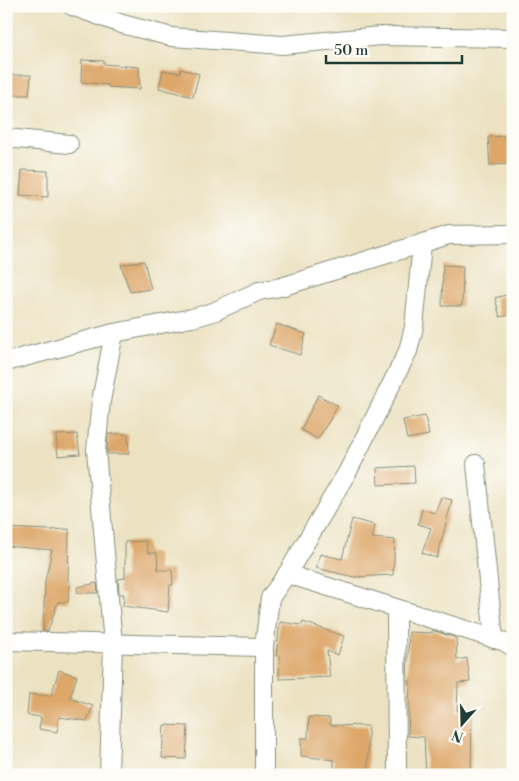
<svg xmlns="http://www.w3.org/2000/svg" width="519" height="781" font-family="'Libre Bodoni',serif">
<rect width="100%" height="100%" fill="#fdfcf7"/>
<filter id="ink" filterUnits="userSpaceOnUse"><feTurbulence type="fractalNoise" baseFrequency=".02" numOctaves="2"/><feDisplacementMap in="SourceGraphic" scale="10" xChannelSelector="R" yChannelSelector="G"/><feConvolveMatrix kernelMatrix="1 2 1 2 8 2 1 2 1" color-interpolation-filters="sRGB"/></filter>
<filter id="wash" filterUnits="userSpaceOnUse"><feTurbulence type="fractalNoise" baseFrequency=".0096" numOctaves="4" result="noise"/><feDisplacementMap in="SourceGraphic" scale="20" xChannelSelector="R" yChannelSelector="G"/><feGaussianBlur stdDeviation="1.12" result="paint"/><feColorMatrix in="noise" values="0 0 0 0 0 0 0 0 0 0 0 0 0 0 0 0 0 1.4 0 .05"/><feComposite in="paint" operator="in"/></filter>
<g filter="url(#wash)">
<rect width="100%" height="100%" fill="#ece2c2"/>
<g id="blocks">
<g fill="#dda76a">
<polygon points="82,60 104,61 104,64 139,67 140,89 108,87 108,85 81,82"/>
<polygon points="181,69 199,74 193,97 159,88 163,70 180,73"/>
<polygon points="6,75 31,75 29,95 6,95"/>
<polygon points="510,136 512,164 490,165 488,137"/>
<polygon points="22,170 48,171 48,197 20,195"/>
<polygon points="144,261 151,289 130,292 121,265"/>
<polygon points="443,265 463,266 462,306 442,306"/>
<polygon points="513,293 513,314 500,317 495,298"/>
<polygon points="277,324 306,334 300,355 269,345"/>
<polygon points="318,395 338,406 318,439 301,430"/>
<polygon points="425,416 429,435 407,439 403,420"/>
<polygon points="77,434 80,454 58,456 56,435"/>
<polygon points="108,434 128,434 129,454 107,454"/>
<polygon points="414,466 415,483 378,485 377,468"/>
<polygon points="441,497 452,500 437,558 422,553 431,528 418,524 422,509 435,513"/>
<polygon points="352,519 375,525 372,538 395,540 393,575 354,577 316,568 320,554 342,559"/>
<polygon points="6,528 49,530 69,529 68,581 70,582 68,602 58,602 48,631 43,631 45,581 52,550 6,546"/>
<polygon points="146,541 148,553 157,553 158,570 172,570 173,585 170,585 168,612 123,606 124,594 119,594 118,579 125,578 125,542"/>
<polygon points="97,583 98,593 78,593 77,587"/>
<polygon points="280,622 302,625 303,622 344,636 338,655 327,651 330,677 279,679 280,655 276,656"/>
<polygon points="432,630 456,638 457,660 467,658 470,682 458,683 457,711 472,711 471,775 426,775 424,737 408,736 410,681 407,681 409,632 432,633"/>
<polygon points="59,670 77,676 70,698 93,706 87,721 59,717 57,732 39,729 41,717 27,715 29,694 51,696"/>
<polygon points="309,717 330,718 330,725 368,726 368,775 334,775 334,760 301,756 301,738 308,738"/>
<polygon points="164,725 188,726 186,759 162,758"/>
</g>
</g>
</g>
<g filter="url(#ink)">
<use href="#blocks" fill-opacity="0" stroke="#86907b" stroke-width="1"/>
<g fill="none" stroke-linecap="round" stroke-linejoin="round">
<g stroke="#86907b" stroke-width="20">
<g id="street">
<polyline points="72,6 122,24 172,37 282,45 381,36 513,38"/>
<polyline points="6,138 69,144"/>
<polyline points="6,362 114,333 192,318 213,312 259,291 281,287 449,235 513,234"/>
<polyline points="476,464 494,639"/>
<polyline points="287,574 505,642 513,647"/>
<polyline points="396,609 397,775"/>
<polyline points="6,641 264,647"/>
<polyline points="109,775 113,644 96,450 101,401 114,333"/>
<polyline points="264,775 264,647 270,598 287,574 348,471 408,351 414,327 422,244"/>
</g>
</g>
<use href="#street" stroke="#fff" stroke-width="18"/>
</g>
</g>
<rect width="519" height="781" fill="none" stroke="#fdfcf7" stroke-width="25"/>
<g transform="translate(462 724) rotate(200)" stroke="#fdfcf7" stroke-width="4" paint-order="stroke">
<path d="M0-4L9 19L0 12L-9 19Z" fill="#1f3d34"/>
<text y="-8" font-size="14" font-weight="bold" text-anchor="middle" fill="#1f3d34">N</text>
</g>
<path d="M326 55v8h136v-8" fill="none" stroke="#1f3d34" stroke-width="2.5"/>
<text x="334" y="55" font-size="15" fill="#1f3d34" stroke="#fdfcf7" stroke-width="4" paint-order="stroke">50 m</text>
</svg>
